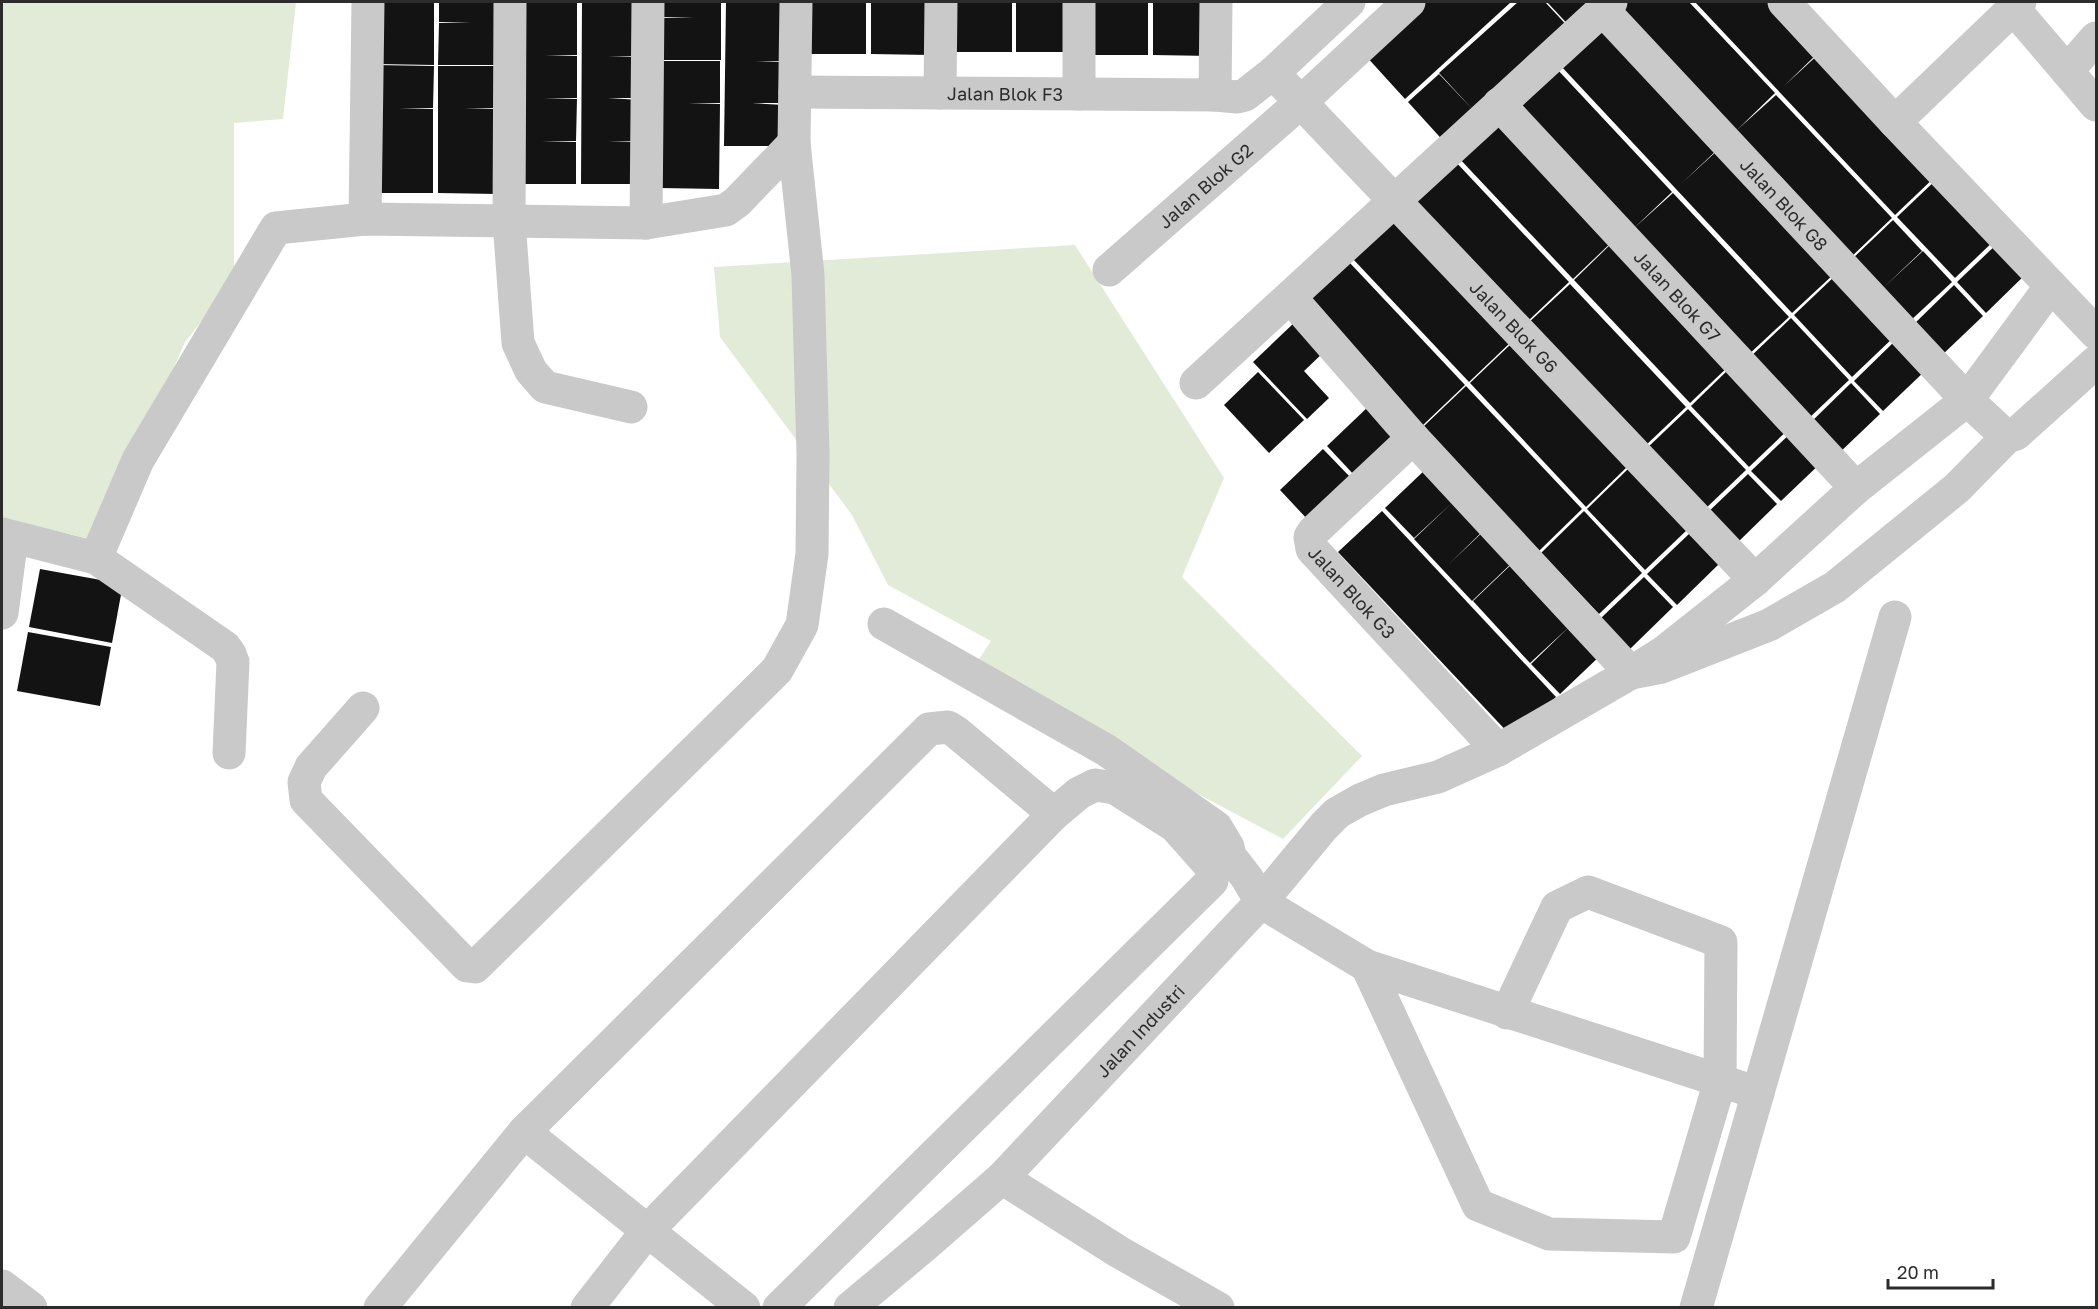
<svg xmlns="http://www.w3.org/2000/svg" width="2098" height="1309" font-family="'Golos Text',sans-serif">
<rect width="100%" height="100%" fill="#fff"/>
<g fill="#e1ebd7">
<polygon points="2,2 296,2 283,119 234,123 234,280 185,342 98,541 2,518"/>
<polygon points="1075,245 1224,478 1182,577 1362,756 1283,839 970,673 991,641 888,585 852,515 720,337 714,267"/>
</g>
<g fill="#131313">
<polygon points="375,2 434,2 434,65 375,64"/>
<polygon points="439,2 498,2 497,65 438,65 439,23 471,23 439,22"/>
<polygon points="518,2 577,2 577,55 545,55 577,56 577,98 544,98 577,99 576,141 542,141 576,142 576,184 517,184"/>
<polygon points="582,2 641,2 641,56 608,56 641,57 640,98 608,98 640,100 640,141 608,141 640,142 640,184 581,184"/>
<polygon points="661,2 721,2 721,60 661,60 661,18 694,18 661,17"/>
<polygon points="726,2 785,2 784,61 754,61 784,62 784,103 752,103 784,105 784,146 724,146"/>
<rect x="807" y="2" width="59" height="52"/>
<polygon points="871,2 931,2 930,55 871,54"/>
<polygon points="953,2 1012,2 1012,52 952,52"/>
<rect x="1016" y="2" width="60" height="50"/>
<polygon points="1089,2 1148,2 1148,55 1088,55"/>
<polygon points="1153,2 1212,2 1212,56 1153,55"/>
<polygon points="1424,2 1511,2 1405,99 1365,55"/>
<polygon points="1518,2 1545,2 1573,32 1448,146 1408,102 1439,74 1476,113 1439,73"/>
<polygon points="1547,2 1606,2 1574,31"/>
<polygon points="1626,2 1689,2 1775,93 1737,130 1776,95 1892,218 1849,259 1616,11"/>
<polygon points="1695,2 1776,2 1822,49 1784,86 1822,51 1938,174 1895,215"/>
<polygon points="1603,24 1719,148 1681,184 1719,149 1835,273 1792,313 1560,65"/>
<polygon points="661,61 720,61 720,103 688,103 720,104 719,189 660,188"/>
<polygon points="375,65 434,66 433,108 399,108 433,109 433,193 373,193"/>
<polygon points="438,66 497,66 497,108 465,108 497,109 497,194 438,193"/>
<polygon points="1556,68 1672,192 1633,229 1673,193 1789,317 1746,357 1513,109"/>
<polygon points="1500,115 1616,238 1573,279 1457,156"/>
<polygon points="1453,159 1569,282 1526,323 1410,200"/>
<polygon points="1940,176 1998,237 1955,278 1897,217"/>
<polygon points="1396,218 1512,341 1469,382 1353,259"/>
<polygon points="1893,220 1922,251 1883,288 1923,251 1952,282 1909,322 1850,261"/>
<polygon points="1616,239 1732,363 1690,403 1574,280"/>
<polygon points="2000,241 2029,271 1986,313 1957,282"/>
<polygon points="1349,262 1465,385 1422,426 1306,303"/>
<polygon points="1837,274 1895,336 1852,377 1794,315"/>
<polygon points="1570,284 1686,407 1643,448 1527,324"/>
<polygon points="1954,285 1983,316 1940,357 1911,327"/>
<polygon points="1791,318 1849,380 1806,421 1748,359"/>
<polygon points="1296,321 1325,351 1304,371 1329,398 1307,419 1253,362"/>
<polygon points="1897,339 1926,370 1883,411 1854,381"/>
<polygon points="1513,342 1629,465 1586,507 1470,383"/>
<polygon points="1734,364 1792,426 1749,467 1691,406"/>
<polygon points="1258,372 1304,420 1269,453 1224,405"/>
<polygon points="1851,383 1880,414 1837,455 1808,425"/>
<polygon points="1466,386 1582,509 1539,551 1423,427"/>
<polygon points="1370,405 1398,435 1355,476 1327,446"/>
<polygon points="1688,409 1746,470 1703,511 1645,450"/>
<polygon points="1794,430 1824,460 1781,501 1751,471"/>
<polygon points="1323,449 1352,479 1309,521 1280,490"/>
<polygon points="1428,467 1486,528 1448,565 1486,529 1515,560 1472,601 1414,539 1452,503 1414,538 1385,508"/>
<polygon points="1630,467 1688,529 1645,570 1587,509"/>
<polygon points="1748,474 1777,504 1734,546 1705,515"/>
<polygon points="1382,511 1556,697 1513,738 1338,552"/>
<polygon points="1584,511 1642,573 1599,614 1541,553"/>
<polygon points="1690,533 1720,563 1677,605 1647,574"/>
<polygon points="1516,560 1603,653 1560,694 1531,664 1570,626 1530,663 1473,601"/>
<polygon points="40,569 123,584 112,643 29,627"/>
<polygon points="1644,577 1673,607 1630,649 1601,618"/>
<polygon points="28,632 111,647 100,706 17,691"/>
</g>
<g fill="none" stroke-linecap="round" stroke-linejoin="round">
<g stroke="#c9c9c9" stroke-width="33">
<polyline points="510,2 509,221 518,343 531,371 545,387 631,407"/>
<polyline points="1784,2 1895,122 2096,333"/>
<path id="s1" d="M1602 9 1967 400 2007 437"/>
<polyline points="2014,9 2096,105"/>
<polyline points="2067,71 2096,38"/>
<path id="s2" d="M1273 73 1755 580"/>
<path id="s3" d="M795 92 1215 95 1237 97 1245 95 1273 73 1349 2"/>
<polyline points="940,93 941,2"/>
<polyline points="1079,94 1079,2"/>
<polyline points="1215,95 1216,2"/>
<path id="s4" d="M1499 104 1856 488"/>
<polyline points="1895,122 2020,2"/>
<polyline points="365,219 368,2"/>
<polyline points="646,223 648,2"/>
<path id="s5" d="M1109 270 1301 102 1409 2"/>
<polyline points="1290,297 1413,438 1631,673 1662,667 1769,625 1835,587 1957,488 2007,437 2016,434 2096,362"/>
<polyline points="1196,383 1611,2"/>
<path id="s6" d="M1413 438 1314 531 1310 537 1312 549 1498 750"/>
<polyline points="2,534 96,558 225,647 230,654 233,662 229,753"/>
<polyline points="96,558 138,460 276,228 365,219 646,223 726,210 737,202 794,143"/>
<polyline points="2,613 12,537"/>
<polyline points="884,624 1106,750 1216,827 1228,847 1230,856 1247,878 1261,902 1367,966 1758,1093"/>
<polyline points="363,708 311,767 304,782 306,800 467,966 475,967 777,670 802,625 812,554 813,454 808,275 794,143 796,2"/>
<polyline points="1367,966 1478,1205 1549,1234 1674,1237 1720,1081 1721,942 1588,892 1557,907 1507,1013"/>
<polyline points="524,1132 744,1308"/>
<polyline points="1002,1178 1119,1252 1218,1308"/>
<polyline points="2,1286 31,1308"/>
<polyline points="380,1308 524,1132 929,729 948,727 956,732 1054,814"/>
<polyline points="587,1308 647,1231 1054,814 1079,793 1095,785 1115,788 1175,826 1213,869 1212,881 779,1308"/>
<path id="s7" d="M850 1308 924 1246 1002 1178 1261 902 1324 826 1337 813 1360 800 1384 790 1438 777 1498 750 1631 673 1664 652 1755 580 1856 488 1967 400 2051 286"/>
<polyline points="1696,1308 1895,617"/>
</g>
</g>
<g text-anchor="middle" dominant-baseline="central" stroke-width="6" stroke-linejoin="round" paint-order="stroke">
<g font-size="18" fill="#2c2c2c" stroke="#fff">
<text stroke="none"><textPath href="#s3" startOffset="210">Jalan Blok F3</textPath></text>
<text stroke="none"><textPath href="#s5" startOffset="128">Jalan Blok G2</textPath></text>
<text stroke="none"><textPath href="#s1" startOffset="267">Jalan Blok G8</textPath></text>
<text stroke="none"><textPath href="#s4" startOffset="262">Jalan Blok G7</textPath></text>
<text stroke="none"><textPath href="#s2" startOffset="350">Jalan Blok G6</textPath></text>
<text stroke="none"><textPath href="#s6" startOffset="214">Jalan Blok G3</textPath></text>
<text stroke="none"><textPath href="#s7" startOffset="402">Jalan Industri</textPath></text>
</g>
</g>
<rect width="2098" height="1309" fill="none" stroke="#2c2c2c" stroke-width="6"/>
<path d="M1888 1279v9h105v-9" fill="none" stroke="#2c2c2c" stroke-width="3"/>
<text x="1897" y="1279" font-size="18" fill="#2c2c2c" stroke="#ffffff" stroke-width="4.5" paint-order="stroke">20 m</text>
</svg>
